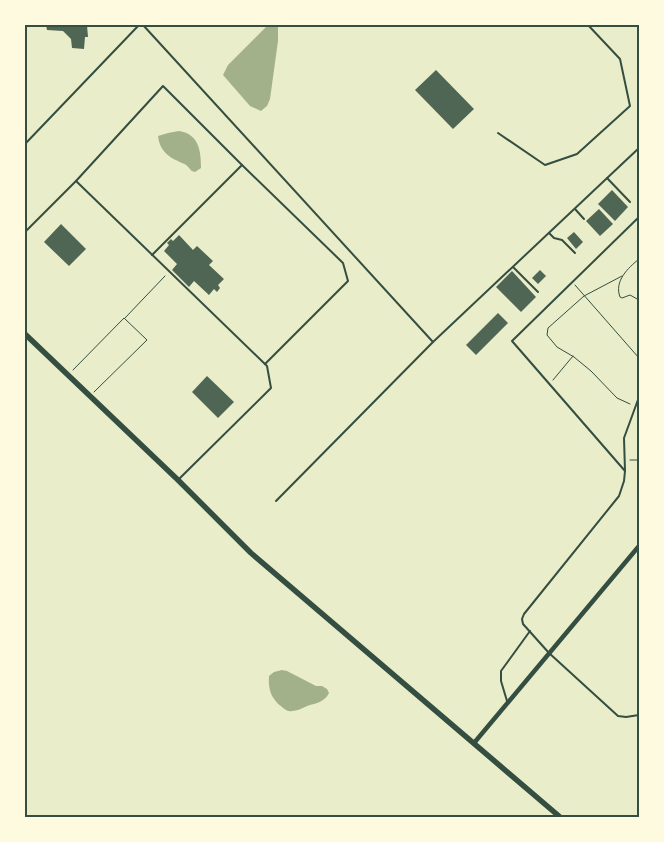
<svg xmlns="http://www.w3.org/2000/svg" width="664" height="842" font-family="'Source Sans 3',sans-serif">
<rect width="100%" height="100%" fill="#e9edc9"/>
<g fill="#a3b18a">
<polygon points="268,25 278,26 278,41 270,99 267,106 261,111 250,106 223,75 228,65"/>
<path d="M179 131C199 134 201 151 201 168L195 172C190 171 190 168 186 165 185 164 179 162 178 161 167 157 159 148 158 136L168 133Z"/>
<path d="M282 670 287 671 316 686H322L327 689 329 693C325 701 318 703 310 705 304 707 298 711 292 711 287 712 285 709 282 707 271 699 268 689 269 676L274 672Z"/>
</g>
<g fill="#4f6655">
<polygon points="46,25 87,25 88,37 85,37 84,49 72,48 71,39 63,31 47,30"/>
<polygon points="436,70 474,109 453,129 415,90"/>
<polygon points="612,190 628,207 615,221 598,204"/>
<polygon points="599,209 613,224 600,236 586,221"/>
<polygon points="61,224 86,249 69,266 44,242"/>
<polygon points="574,232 583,242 576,249 567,238"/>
<polygon points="179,235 193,250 197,246 213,261 209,265 224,279 218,285 220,288 217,292 214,289 209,295 194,281 189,287 172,270 177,264 164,251 169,245 167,243 171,239 173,241"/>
<polygon points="540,270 546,276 538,284 532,278"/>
<polygon points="512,271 536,297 521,312 496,287"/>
<polygon points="498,313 508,323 476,355 466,345"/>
<polygon points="207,376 234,402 218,418 192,392"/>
</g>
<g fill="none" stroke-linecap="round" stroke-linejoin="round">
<g stroke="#344e41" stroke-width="1">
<path d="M639 259C628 268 614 281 620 297L622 298 630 295 639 300"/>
<polyline points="622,276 584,296 548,328 547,335 557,347 574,357 591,371 617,398 630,404"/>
<polyline points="575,285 639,358"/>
<polyline points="125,318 165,276"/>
<polyline points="73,370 124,318 147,340 94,392"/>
<polyline points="553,380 573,356"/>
<polyline points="630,460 639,460"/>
</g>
<g stroke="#344e41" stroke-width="2">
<polyline points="143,25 433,342 276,501"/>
<polyline points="25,28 28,25"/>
<polyline points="498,133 545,165 577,154 630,106 620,59 588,25"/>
<polyline points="25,144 139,25"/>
<polyline points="242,165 343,263 348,281 265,364"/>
<polyline points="607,178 630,202"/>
<polyline points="76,181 163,86 242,165 152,255"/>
<polyline points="575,209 584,219"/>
<polyline points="25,232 76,181 267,366 271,388 180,478"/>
<polyline points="549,233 554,238 562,240 575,253"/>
<polyline points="513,267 538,292"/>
<polyline points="433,342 639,148"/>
<polyline points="639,397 624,438 625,471 624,481 619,496 524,614 522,619 523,624 549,653 618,716 626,717 639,715"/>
<polyline points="625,471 512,341 639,217"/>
<polyline points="507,701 501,681 501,671 530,631"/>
</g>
<polyline stroke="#344e41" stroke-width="4.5" points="474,743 639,546"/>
<polyline stroke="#344e41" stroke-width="5.5" points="25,334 178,480 251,553 560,817"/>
</g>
<rect width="664" height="842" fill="none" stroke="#fefae0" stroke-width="52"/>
<rect x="26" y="26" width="612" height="790" fill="none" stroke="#344e41" stroke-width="2"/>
</svg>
